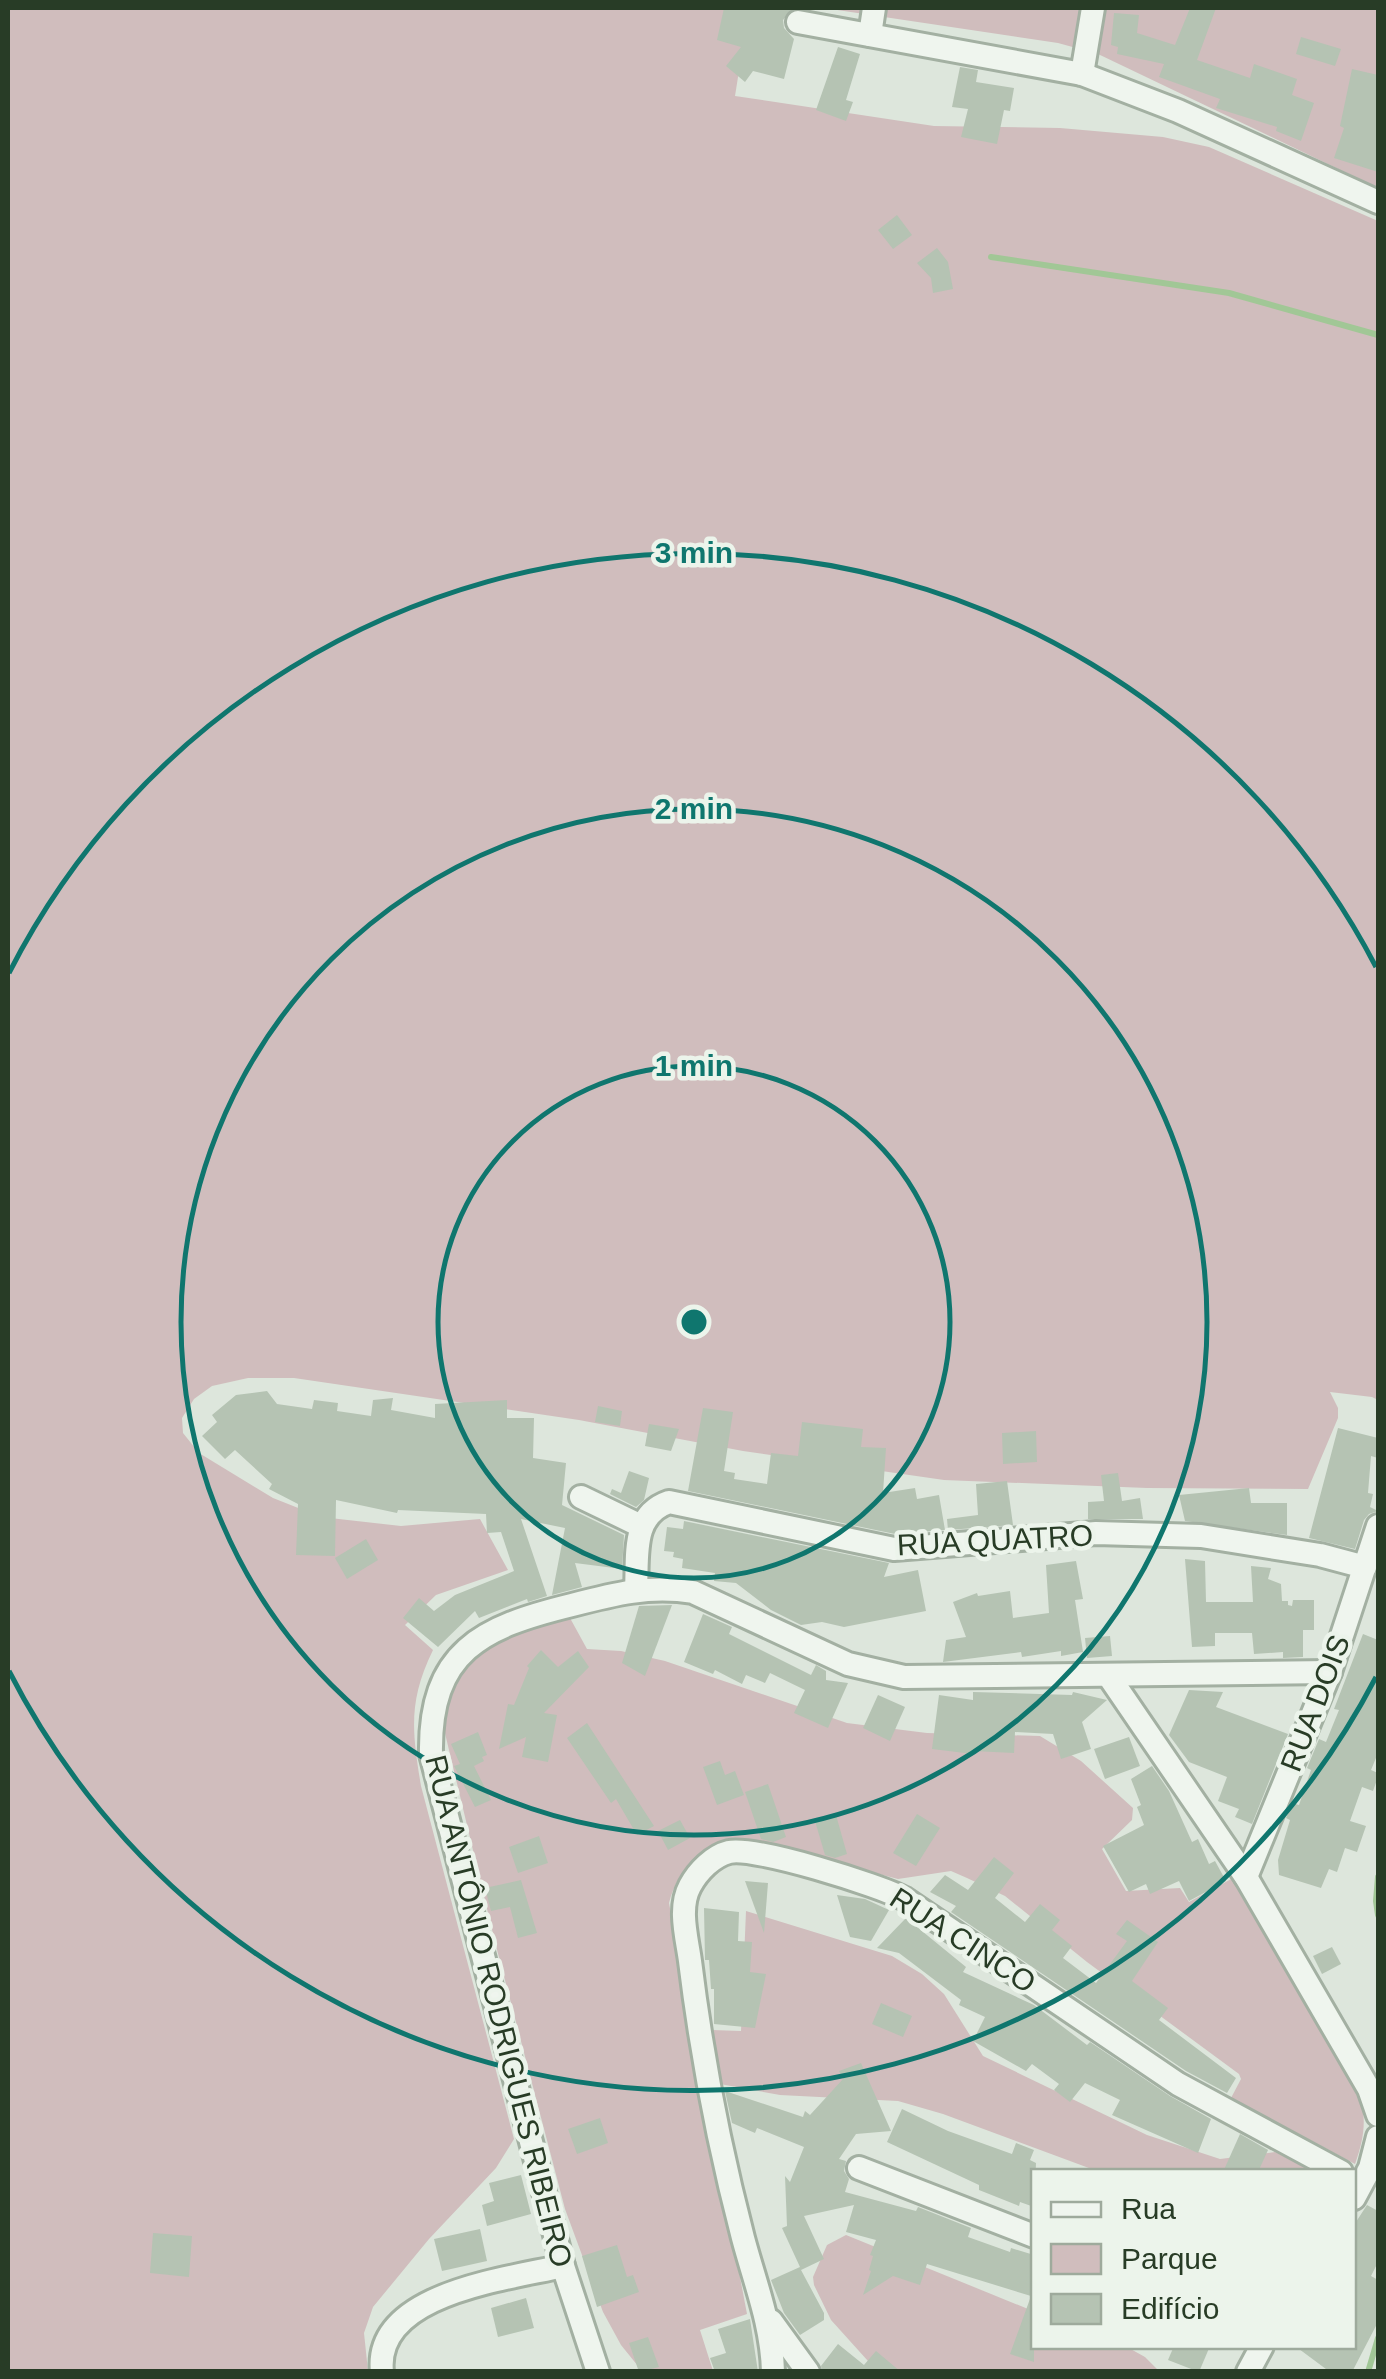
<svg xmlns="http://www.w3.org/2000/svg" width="1386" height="2379" font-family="Arial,sans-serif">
<rect width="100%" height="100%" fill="#dde6dc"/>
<g fill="#d0bdbd">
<path d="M8 8H749L735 96 934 126 1060 128 1163 137 1209 147 1378 221V1400L1372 1397 1330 1392 1338 1408V1418L1308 1489 1147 1488 944 1480 743 1451 579 1420 294 1378H248L212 1386 194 1399 182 1418 183 1433 199 1453 273 1498 321 1517 401 1526 480 1519 508 1570 436 1595 405 1625 433 1650C408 1701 412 1732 421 1786L514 2139 496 2168 429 2239 373 2307 364 2333 368 2371 8 2372Z"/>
<polygon points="824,8 1378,8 1378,188 1098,54 1058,43"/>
<path d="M570 1618 587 1649 621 1651 665 1661 847 1723 927 1733 1040 1736 1081 1761 1133 1808 1132 1820 1102 1849 1126 1891 1180 1888 1189 1902 1233 1878 1358 2088C1367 2117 1365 2136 1355 2164L1231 2098 1241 2079 1239 2074 1087 1962 1005 1896 967 1878 951 1871 898 1879 749 1840C708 1837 679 1865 669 1903L747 2314 700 2330 713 2371H642L621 2345 603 2312 565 2209 495 1942 443 1725C444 1648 507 1630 570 1618Z"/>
<polygon points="746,1911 892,1956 922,1974 944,1994 983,2056 1147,2135 1220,2159 1275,2152 1315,2171 1097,2171 943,2114 898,2101 780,2095 720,2084 712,2030 741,2031"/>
<polygon points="846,2235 1033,2311 1034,2346 1127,2347 1145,2357 1159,2371 877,2371 831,2320 814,2285 813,2277 827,2245"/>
</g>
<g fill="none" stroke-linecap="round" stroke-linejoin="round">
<g stroke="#a1c796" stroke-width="6">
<polyline points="991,257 1229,293 1378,335"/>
<polyline points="1378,1877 1376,1901 1378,1915"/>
<polyline points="1368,2372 1378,2338"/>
</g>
</g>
<g fill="#b5c3b3">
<polygon points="724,8 794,8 783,20 784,28 794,39 784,79 753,71 745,82 726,66 741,47 717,40"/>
<polygon points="1190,8 1216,8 1197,60 1250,78 1254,64 1297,79 1292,95 1314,103 1301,141 1276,131 1277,127 1216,108 1220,99 1159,77 1164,64 1117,54 1118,47 1111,45 1114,13 1139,15 1137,33 1175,45"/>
<polygon points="1301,37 1341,49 1335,66 1296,54"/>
<polygon points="838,47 860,54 846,100 853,102 846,121 816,110"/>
<polygon points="960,67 978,70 976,82 1014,88 1010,111 1004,110 997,144 961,137 968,109 952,107"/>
<polygon points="1352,69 1378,75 1378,172 1334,158 1344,128 1340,126"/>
<polygon points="897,215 912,235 893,249 878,230"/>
<polygon points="937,248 948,262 953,289 933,293 931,278 917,263"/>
<polygon points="267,1391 277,1404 312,1409 314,1400 338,1403 337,1411 371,1416 373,1400 393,1398 391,1410 435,1418 435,1404 507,1400 507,1418 534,1418 533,1458 566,1463 562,1505 624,1535 622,1569 575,1563 582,1587 552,1595 565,1528 521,1519 547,1596 528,1602 527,1599 479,1618 475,1611 438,1647 403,1618 419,1598 434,1611 455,1595 514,1571 501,1532 487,1533 486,1514 398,1510 397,1513 336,1500 335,1556 296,1555 298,1504 269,1489 272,1484 235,1450 225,1459 202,1436 217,1422 212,1415 236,1395"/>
<polygon points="598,1406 622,1411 620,1426 595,1422"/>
<polygon points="703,1408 733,1412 724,1471 735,1473 734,1479 767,1484 771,1453 798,1456 802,1422 863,1429 861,1447 886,1448 883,1493 915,1488 917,1499 939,1495 945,1530 895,1534 688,1491"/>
<polygon points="649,1424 679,1429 671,1451 645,1446"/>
<polygon points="1338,1428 1378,1438 1378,1458 1371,1456 1368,1493 1373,1494 1370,1507 1378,1511 1369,1514 1364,1520 1355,1549 1309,1538"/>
<polygon points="1036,1431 1037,1462 1003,1464 1002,1433"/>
<polygon points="629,1471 649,1478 644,1500 636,1507 610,1494 612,1489 621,1493"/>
<polygon points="1118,1473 1122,1501 1140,1498 1143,1519 1088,1519 1088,1502 1104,1501 1101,1475"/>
<polygon points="1007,1481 1013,1525 948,1530 947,1519 978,1515 976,1484"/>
<polygon points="1249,1488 1251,1503 1287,1503 1287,1535 1185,1521 1179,1495"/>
<polygon points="684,1521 889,1563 884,1577 918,1570 926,1611 844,1627 822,1622 801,1625 771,1610 736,1583 714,1581 715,1573 682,1568 683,1559 673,1557 674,1552 664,1551 667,1527 683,1529"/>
<polygon points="366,1539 378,1560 347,1579 335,1558"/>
<polygon points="1185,1559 1205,1561 1206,1602 1253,1602 1251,1566 1271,1568 1268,1579 1281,1584 1282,1601 1288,1601 1288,1605 1292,1606 1293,1600 1314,1600 1314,1630 1303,1630 1303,1657 1283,1658 1283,1652 1254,1654 1252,1633 1215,1633 1215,1646 1192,1647"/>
<polygon points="1076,1561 1083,1599 1075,1600 1083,1652 1061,1656 1061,1651 1022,1657 1021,1652 943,1662 946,1640 966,1637 953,1602 977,1593 978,1596 1010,1591 1013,1618 1049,1613 1046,1565"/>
<polygon points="672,1605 645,1676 622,1663 639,1606"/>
<polygon points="703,1614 732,1627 729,1634 811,1675 816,1665 826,1671 826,1680 848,1683 828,1728 794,1713 805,1690 770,1673 765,1683 746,1675 742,1684 715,1670 713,1674 684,1662"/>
<polygon points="1363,1634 1378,1640 1378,1753 1371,1770 1378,1773 1378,1777 1373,1791 1362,1787 1350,1821 1366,1826 1357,1852 1345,1848 1337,1872 1329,1869 1321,1888 1279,1875 1278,1860 1290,1820 1286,1818 1292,1803 1299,1805 1311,1770 1307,1768 1319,1739 1326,1742 1339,1710 1334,1709"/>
<polygon points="1110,1636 1112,1656 1087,1658 1085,1638"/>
<polygon points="541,1650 558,1667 578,1651 589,1667 544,1713 557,1715 548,1762 522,1757 526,1737 499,1749 508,1704 514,1705 529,1668 527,1666"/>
<polygon points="1189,1690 1223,1692 1216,1707 1288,1734 1252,1824 1235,1817 1239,1809 1218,1801 1227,1777 1189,1762 1169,1735"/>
<polygon points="973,1692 1072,1695 1073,1692 1107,1700 1082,1722 1091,1749 1061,1759 1053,1734 1015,1732 1014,1753 973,1751 973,1754 932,1749 939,1695 973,1700"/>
<polygon points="878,1695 905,1707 890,1741 863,1728"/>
<polygon points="587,1723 654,1826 637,1835 616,1799 611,1803 567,1738"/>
<polygon points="478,1732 487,1755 482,1757 484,1761 474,1766 491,1800 475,1807 454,1766 460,1764 451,1744"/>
<polygon points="1129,1737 1140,1766 1105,1779 1094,1749"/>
<polygon points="720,1761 725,1775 735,1771 744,1795 717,1805 703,1767"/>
<polygon points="1152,1766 1169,1791 1192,1842 1198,1839 1209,1864 1215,1861 1226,1881 1189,1901 1179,1881 1150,1894 1146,1884 1129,1892 1103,1846 1144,1825 1137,1807 1141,1805 1131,1779"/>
<polygon points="768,1784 786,1837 773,1842 761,1839 745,1792"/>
<polygon points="917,1814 940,1828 916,1866 893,1853"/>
<polygon points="836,1815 847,1854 835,1858 825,1855 815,1821"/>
<polygon points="680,1820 690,1838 668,1850 658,1831"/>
<polygon points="539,1836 548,1863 518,1873 509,1847"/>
<polygon points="994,1857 1014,1873 995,1898 1025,1922 1040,1904 1060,1920 1052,1930 1072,1946 1063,1958 1096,1983 1127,1941 1116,1934 1127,1920 1158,1942 1132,1981 1168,2008 1159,2020 1236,2078 1227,2093 1186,2071 954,1914 951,1912 956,1906 930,1892 945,1875 968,1890"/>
<polygon points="521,1880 537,1933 518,1938 510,1907 491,1911 485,1888"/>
<polygon points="745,1881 768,1883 764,1933"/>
<polygon points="837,1895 865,1899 889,1910 871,1941 850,1937"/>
<polygon points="704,1908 739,1912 738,1941 752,1942 750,1972 766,1974 755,2028 714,2024 714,1989 711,1989 709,1960 705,1960"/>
<polygon points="906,1918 966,1967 963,1972 1034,2005 1087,2045 1090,2042 1170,2096 1211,2119 1198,2153 1112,2115 1120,2100 1085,2083 1070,2102 1054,2090 1059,2084 1032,2064 1026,2071 973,2041 985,2017 959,2005 961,2000 899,1953 877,1948"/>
<polygon points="1332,1947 1341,1964 1322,1974 1313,1956"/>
<polygon points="881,2003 912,2016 903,2037 872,2024"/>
<polygon points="861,2063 891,2131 856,2134 839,2159 846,2161 844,2171 849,2179 845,2192 916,2211 918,2207 971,2228 968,2237 1010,2252 1011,2248 1034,2255 1034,2362 1010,2354 1031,2296 927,2264 920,2285 893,2276 863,2295 871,2271 869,2270 873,2256 870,2255 876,2240 846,2232 854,2205 804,2216 824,2259 801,2270 824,2313 824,2320 800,2335 784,2313 771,2280 800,2267 782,2228 787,2226 785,2176 790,2182 804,2147 757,2128 755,2133 732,2123 725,2091 803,2117 805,2111 810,2115 843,2079 839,2071"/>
<polygon points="902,2109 948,2131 1012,2154 1016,2143 1034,2150 1030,2160 1036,2163 1034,2207 1020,2202 1019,2206 979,2190 979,2185 887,2142"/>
<polygon points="600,2118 608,2143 577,2154 568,2129"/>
<polygon points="1240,2134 1268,2150 1258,2172 1223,2172"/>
<polygon points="521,2175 531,2214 487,2226 482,2205 494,2201 489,2183"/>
<polygon points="1367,2205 1378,2211 1378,2262 1371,2276 1378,2280 1378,2322 1352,2372 1330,2372 1295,2346 1354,2346 1354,2225"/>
<polygon points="480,2229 487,2261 442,2271 434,2239"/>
<polygon points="153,2233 192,2236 189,2277 150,2273"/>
<polygon points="617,2245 627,2277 633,2275 639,2292 597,2307 582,2256"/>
<polygon points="526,2298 534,2328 498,2337 491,2308"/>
<polygon points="750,2319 758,2372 715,2372 710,2358 726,2353 718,2329"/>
<polygon points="648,2337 659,2367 639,2372 629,2343"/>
<polygon points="838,2344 864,2365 876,2351 901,2372 823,2372 821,2366"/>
<polygon points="1174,2346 1210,2346 1199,2372 1168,2360"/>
</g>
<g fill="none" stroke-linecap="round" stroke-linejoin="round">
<g stroke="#a3b0a2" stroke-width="28">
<g id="minor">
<polyline points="798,22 1082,74 1178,111 1378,202"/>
<polyline points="870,35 874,8"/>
<polyline points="1082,74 1093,8"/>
<polyline points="581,1497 641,1526"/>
<path d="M636 1589C638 1556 631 1515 669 1502L894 1549 1096 1533 1201 1536 1320 1555 1365 1567"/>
<polyline points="1108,1675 1246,1877 1369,2089 1378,2115"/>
<polyline points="1246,1877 1330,1672 1378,1526"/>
<polyline points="859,2168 1034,2236"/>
<polyline points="1354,2198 1370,2168 1378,2137"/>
<polyline points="771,2321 808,2372"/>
<path d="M382 2372C373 2293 508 2279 563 2266"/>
<path d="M598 2372 563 2266 431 1754C429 1651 482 1627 572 1605 614 1594 650 1585 693 1592L848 1664 904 1677 1330 1672"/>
<path d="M773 2372C772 2325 755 2283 743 2238 720 2150 701 2051 690 1961 687 1938 678 1908 690 1886 698 1871 713 1856 729 1852 755 1846 878 1885 905 1899L1178 2084 1341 2172"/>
<polyline points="1248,2372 1262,2346"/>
</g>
</g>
<use href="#minor" stroke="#eff5ee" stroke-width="22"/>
</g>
<g fill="none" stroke="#0f766e" stroke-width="5">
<circle cx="694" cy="1322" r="256"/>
<circle cx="694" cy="1322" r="513"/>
<path d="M1376 1677A769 769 0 0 1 9 1671M9 973A769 769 0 0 1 1376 967"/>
</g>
<g text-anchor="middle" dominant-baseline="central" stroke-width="9" stroke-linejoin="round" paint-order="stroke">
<g font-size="30" fill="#283c26" stroke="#ecf4eb">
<text transform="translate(995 1540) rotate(-3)">RUA QUATRO</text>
<text transform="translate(1315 1703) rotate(-69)">RUA DOIS</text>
<text transform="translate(963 1940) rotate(33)">RUA CINCO</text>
<text transform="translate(499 2011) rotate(76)">RUA ANTÔNIO RODRIGUES RIBEIRO</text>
</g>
</g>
<circle cx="694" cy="1322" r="15" fill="#0f766e" stroke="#ecf4eb" stroke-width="5"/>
<g font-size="30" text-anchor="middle" font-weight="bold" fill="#0f766e" stroke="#ecf4eb" stroke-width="9" stroke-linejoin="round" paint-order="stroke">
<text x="694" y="563">3 min</text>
<text x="694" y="819">2 min</text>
<text x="694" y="1076">1 min</text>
</g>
<rect width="1386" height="2379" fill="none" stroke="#283c26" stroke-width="20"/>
<rect x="1031" y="2169" width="325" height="180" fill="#ecf4eb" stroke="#9eaa9c" stroke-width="2.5"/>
<rect x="1051" y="2202" width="50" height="15" fill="#eff5ee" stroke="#9eaa9c" stroke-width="2.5"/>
<text x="1121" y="2219" font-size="30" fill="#283c26">Rua</text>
<rect x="1051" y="2244" width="50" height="30" fill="#d0bdbd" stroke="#9eaa9c" stroke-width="2.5"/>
<text x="1121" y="2269" font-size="30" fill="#283c26">Parque</text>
<rect x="1051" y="2294" width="50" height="30" fill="#b5c3b3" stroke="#9eaa9c" stroke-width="2.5"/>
<text x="1121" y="2319" font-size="30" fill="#283c26">Edifício</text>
</svg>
